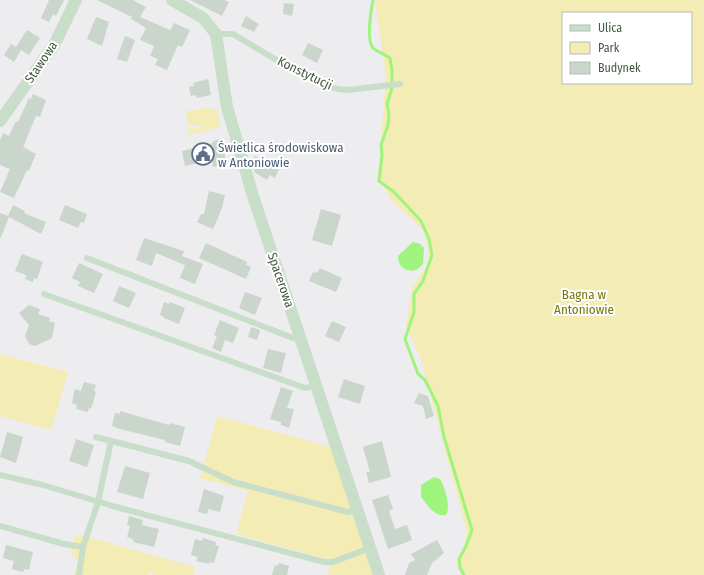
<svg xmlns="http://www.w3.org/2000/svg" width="704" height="575" font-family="'Fira Sans Condensed',sans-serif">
<rect width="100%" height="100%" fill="#edecef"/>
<g fill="#f3ecb4" fill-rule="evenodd">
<path d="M375 0H704V575H462L459 565 467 532 421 359 406 325 412 288 428 264V246L423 230 392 201 378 176 386 77ZM563 13H691V83H563Z"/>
<polygon points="202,107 217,110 220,127 188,135 188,129 204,127 203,125 188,126 186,111 202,109"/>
<polygon points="0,354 68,372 51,430 0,416"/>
<polygon points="217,416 331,447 374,575 328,575 331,560 236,534 248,491 200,478"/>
<polygon points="77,534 195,567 193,575 157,575 148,573 147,575 74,575 78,562 70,550"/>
</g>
<g fill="#9ff47d">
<path d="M413 242 420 244 424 248 423 264 418 269C407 274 398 267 398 256Z"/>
<path d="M434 477 440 479C445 488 451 506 446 515 434 517 428 505 421 497V485Z"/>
</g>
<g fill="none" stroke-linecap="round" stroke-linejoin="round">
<path stroke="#9ff47d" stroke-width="3" d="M373 0C371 10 366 40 373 48 376 51 386 55 390 58L392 70V88L387 104 389 114 388 125 381 145 382 155 379 181 394 192 421 221 429 239 432 255 423 281 414 294V312L405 339 418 374 425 380 438 406 444 437 472 530 466 546 459 559 460 568 464 575"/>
</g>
<g fill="#cad5cc">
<polygon points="49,0 64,0 56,16 53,14 49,22 41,18"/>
<polygon points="97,0 133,0 146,7 140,17 170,30 174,23 190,30 182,47 178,45 167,70 155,65 158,59 150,56 154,46 140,40 146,28 131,19 132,17"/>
<polygon points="190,0 224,0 229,2 222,16"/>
<polygon points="284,3 294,4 292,16 283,14"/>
<polygon points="246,16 259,24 254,32 241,26"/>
<polygon points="96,17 109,22 102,46 87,39"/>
<polygon points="27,30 40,38 29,55 21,50 14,62 4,55 11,44 16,47"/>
<polygon points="125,36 135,40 127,62 117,59"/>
<polygon points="308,43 323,50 317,63 302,55"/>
<polygon points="208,79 211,95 197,98 196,95 191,96 189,87 194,86 193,83"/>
<polygon points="33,94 46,100 40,117 36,116 23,147 36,154 29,171 27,170 14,198 0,192 10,169 0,165 0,140 3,133 9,136 16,121 18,122 29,98 31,99"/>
<polygon points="221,139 227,164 213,167 212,160 185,166 182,151 213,143 213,141"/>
<polygon points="255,156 279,169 275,178 270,175 267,180 254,172 255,166 251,163"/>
<polygon points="209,191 225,195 222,208 213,229 197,222 201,214 204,214"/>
<polygon points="13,205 25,211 24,213 46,222 41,234 9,217 0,239 0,213 8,216"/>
<polygon points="65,205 87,214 84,223 81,222 78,228 59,220"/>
<polygon points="321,209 341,215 332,246 312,240"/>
<polygon points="144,238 184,251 182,256 203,264 195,284 180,278 185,265 156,253 152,266 136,260"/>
<polygon points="206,243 247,262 246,265 251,267 246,279 199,258"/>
<polygon points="22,254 43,262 37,279 34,278 33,282 25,279 26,275 15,271"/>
<polygon points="79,263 103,274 94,293 78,286 80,282 72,278"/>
<polygon points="320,268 342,278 336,292 309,281 313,272 317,273"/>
<polygon points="119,286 136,293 129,308 113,301"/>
<polygon points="245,292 262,298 255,315 239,308"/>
<polygon points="164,302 169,304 170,302 185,308 179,324 164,318 164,317 160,315"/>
<polygon points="29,305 40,309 38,314 50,318 49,321 55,323 52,338 35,346 29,344 25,336 29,325 19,313"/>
<polygon points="220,320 239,328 233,343 225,340 221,352 212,348 217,336 214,335"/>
<polygon points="332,321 346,327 339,342 325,336"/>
<polygon points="251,327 260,330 257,340 248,337"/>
<polygon points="268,349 286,353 281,373 263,368"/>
<polygon points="344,379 365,386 360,404 338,397"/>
<polygon points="84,382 96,385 94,391 96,392 91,409 89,408 88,412 76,409 77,405 72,403 75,389 81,391"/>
<polygon points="281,387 293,391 287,408 294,409 289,428 281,425 281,422 270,419"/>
<polygon points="419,393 428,396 434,416 426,419 423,406 414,403"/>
<polygon points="120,411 169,425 170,423 185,427 180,446 165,442 165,440 116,428 116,427 112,426 115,413 120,414"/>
<polygon points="7,432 23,437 16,463 0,457"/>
<polygon points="76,439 94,445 87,467 69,461"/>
<polygon points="382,441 391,477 369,483 366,472 370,472 363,447"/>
<polygon points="125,466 150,473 143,499 117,492"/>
<polygon points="204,489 224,496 220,512 208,509 207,514 198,512"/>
<polygon points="388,495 393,509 389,511 395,529 407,525 412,540 388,549 372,500"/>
<polygon points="129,516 143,520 142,525 159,529 154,547 133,542 133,539 127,537 130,526 127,525"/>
<polygon points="203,538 216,542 215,545 219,546 214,563 210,562 209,564 196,561 198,557 191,555 195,539 202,541"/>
<polygon points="437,540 444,553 432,563 427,575 405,575 409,563 415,560 411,554"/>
<polygon points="6,545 33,552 29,570 24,569 23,572 12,569 14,561 3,558"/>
<polygon points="279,563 289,566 287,575 272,575 275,565 278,566"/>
</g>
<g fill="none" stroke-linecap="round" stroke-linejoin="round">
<g stroke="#c9dec8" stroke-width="6">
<polyline points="216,34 233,34 273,58 326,85 337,89 348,90 400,84"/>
<polyline points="87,258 293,338 301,337"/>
<polyline points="44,294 305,388 317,386"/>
<polyline points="96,437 189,461 233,482 348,512 357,510"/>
<polyline points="0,475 43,485 116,507 324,562 333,562 370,548"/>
<polyline points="0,526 64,544 83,547 98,502 111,441"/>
<polyline points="79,575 83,547"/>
</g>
<g stroke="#c9dec8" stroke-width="12">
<polyline points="172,0 203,18 216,34 227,107 253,196 379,575"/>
<polyline points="0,121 54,45 76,0"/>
</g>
</g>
<defs>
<g id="civic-ring" transform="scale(1.15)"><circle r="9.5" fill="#fff" stroke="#5c6f8a" stroke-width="1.5"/><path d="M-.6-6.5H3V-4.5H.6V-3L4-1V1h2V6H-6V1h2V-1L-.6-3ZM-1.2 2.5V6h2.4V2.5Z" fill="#5c6f8a"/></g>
</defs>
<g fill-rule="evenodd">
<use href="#civic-ring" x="203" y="154"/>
</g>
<g text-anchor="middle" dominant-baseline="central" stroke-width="4" stroke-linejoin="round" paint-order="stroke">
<g font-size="13" fill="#435b43" stroke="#fff">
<text transform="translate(41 62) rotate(-56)">Stawowa</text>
<text transform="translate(305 73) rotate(26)">Konstytucji</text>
<text transform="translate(281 280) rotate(71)">Spacerowa</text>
</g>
<g font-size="13" fill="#4e5e75" stroke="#fff" text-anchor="start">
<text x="218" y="147">Świetlica środowiskowa<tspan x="218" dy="15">w Antoniowie</tspan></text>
</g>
<g font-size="13" fill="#77770d" stroke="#fff">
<text x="584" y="294">Bagna w<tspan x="584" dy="15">Antoniowie</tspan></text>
</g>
</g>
<rect x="562" y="12" width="130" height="72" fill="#ffffff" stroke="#b4bdb4"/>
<rect x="570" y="25" width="20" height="6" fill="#c9dec8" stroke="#b4bdb4"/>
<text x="598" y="32" font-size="12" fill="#435b43">Ulica</text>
<rect x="570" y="42" width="20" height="12" fill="#f3ecb4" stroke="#b4bdb4"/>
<text x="598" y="52" font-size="12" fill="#435b43">Park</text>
<rect x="570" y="62" width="20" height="12" fill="#cad5cc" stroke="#b4bdb4"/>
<text x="598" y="72" font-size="12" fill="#435b43">Budynek</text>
</svg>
